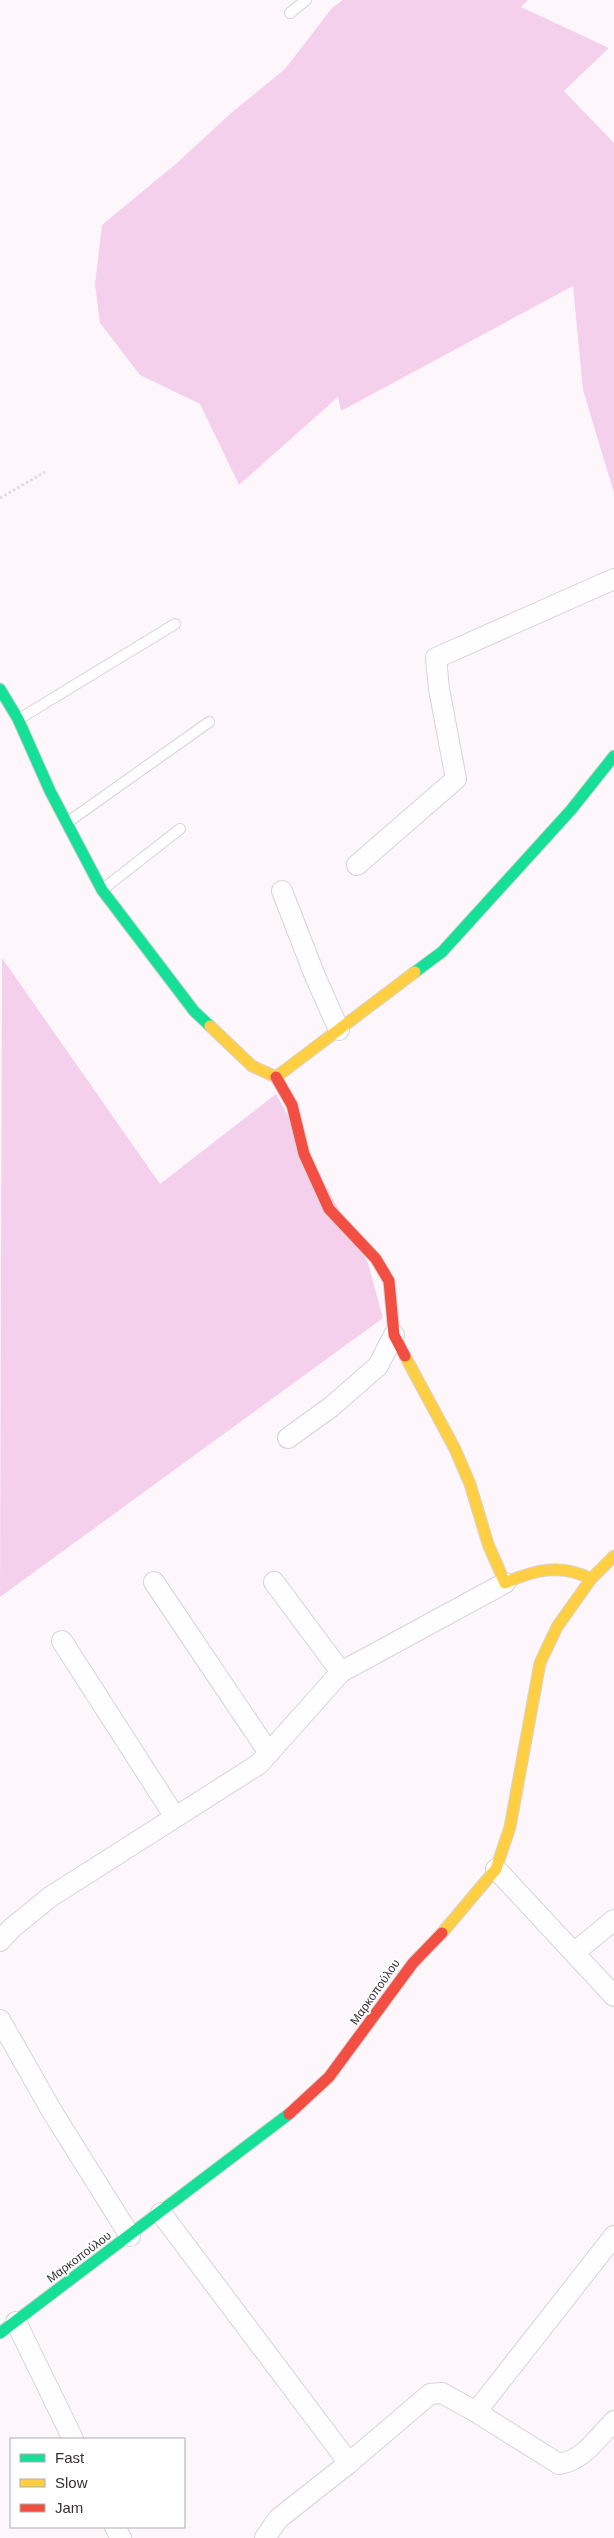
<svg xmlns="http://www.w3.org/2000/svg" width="614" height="2538" font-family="Arial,sans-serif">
<rect width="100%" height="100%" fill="#fdf7fb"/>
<g fill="#f5d0ec">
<polygon points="343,0 528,0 521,7 609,48 564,91 614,143 614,493 583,390 573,286 341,411 338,397 239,485 200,404 140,375 100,323 95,284 102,225 178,162 231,113 285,69 332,8"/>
<polygon points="2,958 160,1184 276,1094 368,1263 383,1318 0,1597"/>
</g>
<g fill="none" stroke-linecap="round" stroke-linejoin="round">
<g stroke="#d8d3d6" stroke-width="12">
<g id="lane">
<polyline points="290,13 306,0"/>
<polyline points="19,719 175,624"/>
<polyline points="68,822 209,722"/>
<polyline points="103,889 180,829"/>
</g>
</g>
<g stroke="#d8d3d6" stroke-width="22">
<g id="street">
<polyline points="357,865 456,779 439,689 436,658 614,579"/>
<polyline points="282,891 315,976 339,1030"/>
<polyline points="288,1438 331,1407 378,1366 394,1335"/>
<polyline points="154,1582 269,1753"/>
<polyline points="274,1582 341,1672"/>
<polyline points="62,1641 175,1817"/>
<polyline points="496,1869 614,1996"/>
<polyline points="0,1941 12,1928 50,1897 259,1764 341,1672 505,1583"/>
<polyline points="575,1952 614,1920"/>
<polyline points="0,2020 53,2113 130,2236"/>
<polyline points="161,2213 349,2463 278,2519 265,2538"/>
<polyline points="16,2322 73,2439"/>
<polyline points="476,2412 614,2236"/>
<path d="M349 2463 430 2394 442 2393 476 2412 559 2464C583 2461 598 2437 614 2421"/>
<polyline points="115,2527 121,2538"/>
</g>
</g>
<g stroke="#d8d3d6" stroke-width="13">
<g id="fast">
<polyline points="0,689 18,719 50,791 102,890 194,1011 210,1026"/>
<polyline points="415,972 442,952 571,810 614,756"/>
<polyline points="0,2333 289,2114"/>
</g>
</g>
<g stroke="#d8d3d6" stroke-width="13">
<g id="slow">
<polyline points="210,1026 252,1066 276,1077 415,972"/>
<path d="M405 1356 455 1449 470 1484 488 1544 505 1583C534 1570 561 1563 591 1579"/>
<polyline points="442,1933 496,1869 510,1827 540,1663 557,1627 591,1579 614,1556"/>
</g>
</g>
<g stroke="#d8d3d6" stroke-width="13">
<g id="jam">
<polyline points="276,1077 292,1105 304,1154 329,1209 376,1259 389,1281 394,1335 405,1356"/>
<polyline points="289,2114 329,2077 413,1963 442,1933"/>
</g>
</g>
<polyline stroke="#deddde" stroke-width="3" stroke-dasharray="2.5 2.5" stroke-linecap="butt" points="0,498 45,472"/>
<use href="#lane" stroke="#fffefe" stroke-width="10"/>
<use href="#street" stroke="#fffefe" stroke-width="20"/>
<use href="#fast" stroke="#16e098" stroke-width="11"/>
<use href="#slow" stroke="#ffcf43" stroke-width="11"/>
<use href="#jam" stroke="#f24e42" stroke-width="11"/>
</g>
<g text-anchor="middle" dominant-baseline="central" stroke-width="4" stroke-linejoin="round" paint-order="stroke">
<g font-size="12" fill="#363234" stroke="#fff">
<text transform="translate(375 1992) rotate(-55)">Μαρκοπούλου</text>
<text transform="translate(79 2257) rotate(-37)">Μαρκοπούλου</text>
</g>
</g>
<rect x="10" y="2438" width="175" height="90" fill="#ffffff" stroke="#afadae"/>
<rect x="20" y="2454" width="25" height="8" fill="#16e098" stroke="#afadae"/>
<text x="55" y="2463" font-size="15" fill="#363234">Fast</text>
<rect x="20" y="2479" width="25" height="8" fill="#ffcf43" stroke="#afadae"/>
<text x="55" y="2488" font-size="15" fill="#363234">Slow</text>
<rect x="20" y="2504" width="25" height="8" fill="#f24e42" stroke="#afadae"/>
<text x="55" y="2513" font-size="15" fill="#363234">Jam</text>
</svg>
